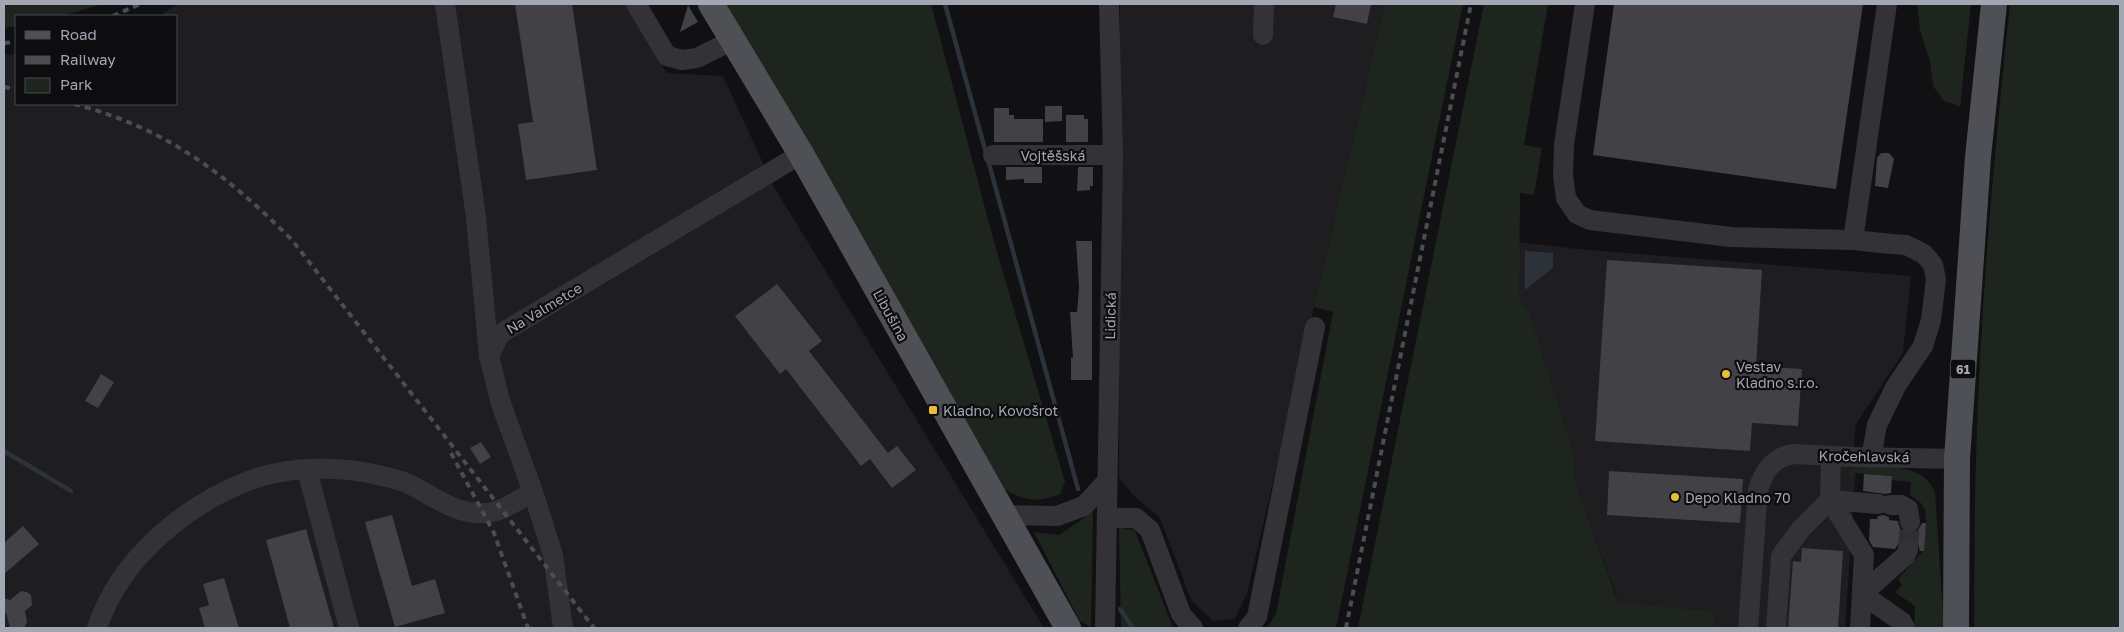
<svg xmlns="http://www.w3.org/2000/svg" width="2124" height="632" font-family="'Golos Text',sans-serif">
<rect width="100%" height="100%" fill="#111113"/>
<g fill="#1e1d20">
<polygon points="178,4 634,4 666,73 723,76 774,187 1044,628 4,628 4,55 16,54 16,104 176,104 176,16 159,16"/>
<polygon points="1120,4 1385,4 1247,593 1235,619 1213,621 1191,600 1160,518 1132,494 1119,477"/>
<polygon points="1518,242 1577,249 1911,276 1903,353 1856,424 1854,440 1856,469 1845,628 1716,628 1710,611 1619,604 1575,481 1574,457 1519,301"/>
</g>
<g fill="#1e251f">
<polygon points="4,4 102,4 62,16 16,16 16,26 4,28"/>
<path d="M724 4H931L994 242 1065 482 1060 494C1036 503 1028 501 1005 490Z"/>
<polygon points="1385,4 1463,4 1336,628 1267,628 1276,614 1333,312 1314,307"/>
<polygon points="1484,4 1548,4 1524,145 1542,148 1534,195 1520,193 1519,301 1528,309 1574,457 1575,481 1618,603 1711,611 1716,628 1358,628"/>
<polygon points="1917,4 1971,4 1960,107 1943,100 1933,86 1930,61 1920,30"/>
<path d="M2010 4H2120V628H1974C1975 573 1974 517 1976 461 1980 308 1994 156 2010 4Z"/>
<path d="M1859 466C1886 468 1924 462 1935 493L1944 628H1914L1915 606 1895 592 1902 585 1898 579 1923 551 1926 521 1925 510 1921 503 1910 495 1911 482 1892 480V476L1854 473 1853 481 1850 478V471Z"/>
<polygon points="1093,512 1091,627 1080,621 1034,532 1059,535"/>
<polygon points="1119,527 1135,531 1173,628 1121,628"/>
</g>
<polygon fill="#2c323a" points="1525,251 1553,253 1553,268 1525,290"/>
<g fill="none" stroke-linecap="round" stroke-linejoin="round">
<g stroke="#2c323a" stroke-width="4.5">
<polyline points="945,4 986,153"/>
<polyline points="988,160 1078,489"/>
<polyline points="4,451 71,491"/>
<polyline points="1120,609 1133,628"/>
</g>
</g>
<g fill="#414146">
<polygon points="515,4 572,4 597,170 526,180 518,124 533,122"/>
<polygon points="1336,4 1371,4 1367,24 1333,17"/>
<polygon points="1614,4 1863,4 1836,189 1593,155"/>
<polygon points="688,5 698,22 680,32"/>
<polygon points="1045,106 1062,106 1062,121 1045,122"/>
<polygon points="994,108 1009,108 1009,115 1014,115 1014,119 1043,119 1043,142 994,142"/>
<polygon points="1066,115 1084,115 1084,119 1088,119 1088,142 1066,142"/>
<polygon points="1881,153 1889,153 1894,159 1888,188 1875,186 1877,158"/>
<polygon points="1006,167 1042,167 1042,183 1024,183 1024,179 1006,180"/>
<polygon points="1078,167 1093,167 1093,186 1090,186 1090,190 1077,191"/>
<polygon points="1076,241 1092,241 1092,380 1071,380 1071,358 1073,358 1070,312 1077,312 1079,288"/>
<polygon points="1607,260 1762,270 1756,366 1802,369 1798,426 1752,423 1750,451 1595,441"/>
<polygon points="777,284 822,341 809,351 888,453 897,446 916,470 892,488 870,459 861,466 786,369 780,374 735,316"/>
<polygon points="101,374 114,382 98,408 85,401"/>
<polygon points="481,442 491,457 480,464 470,448"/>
<polygon points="1609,471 1743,479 1740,523 1607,515"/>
<polygon points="1864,474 1892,476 1891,493 1885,494 1863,491"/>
<polygon points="392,515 412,586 435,579 445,613 395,627 365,522"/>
<polygon points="1883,515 1889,517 1889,520 1898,521 1900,529 1906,533 1917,532 1922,523 1926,523 1924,551 1920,551 1918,544 1914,540 1908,538 1901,540 1895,549 1873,547 1869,540 1870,519 1877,519 1878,516"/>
<polygon points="23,526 39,544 4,574 4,543"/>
<polygon points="306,529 334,628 290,628 266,540"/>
<polygon points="1802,548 1843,551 1838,628 1788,628 1793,561 1801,562"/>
<polygon points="224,578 239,628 205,628 199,608 209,605 203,584"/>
<polygon points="21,591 27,592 31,595 32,605 25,611 27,622 24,628 10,628 6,613 4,612 4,598 10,600"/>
</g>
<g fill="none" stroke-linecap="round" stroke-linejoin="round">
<polyline stroke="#2e2f33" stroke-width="20" stroke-dasharray="20 10" stroke-linecap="butt" points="1908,550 1910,522"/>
<g stroke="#333337" stroke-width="20">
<polyline points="445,4 476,217 489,356 500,401 533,492 553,555 563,628"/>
<polyline points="636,4 667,56 682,60 697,58 733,40"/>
<polyline points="1585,4 1564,145 1563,175 1566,198 1577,214 1590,220 1731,237 1853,240 1892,244 1906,245 1924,254 1933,265 1936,279 1931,320 1923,346 1896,386 1877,425 1871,458"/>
<polyline points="1263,35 1264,4"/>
<polyline points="993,155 1113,155"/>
<polyline points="1853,240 1887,4"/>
<polyline points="489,356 500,334 801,154"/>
<polyline points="1831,456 1830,500 1864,555 1860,628"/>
<polyline points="307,470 349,628"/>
<polyline points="1890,505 1901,505 1908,509 1910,522"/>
<polyline points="1004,515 1057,516 1084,506 1107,481"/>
<polyline points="1108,518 1136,518 1150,530 1181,614 1193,628"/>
<path d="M97 628C119 560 184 505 251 480 291 465 341 466 382 476 392 478 403 481 411 485 434 497 457 515 485 513 502 512 518 500 533 492"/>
<polyline points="1105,628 1113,155 1109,4"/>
<polyline points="1248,628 1257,617 1315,327"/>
<path d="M1748 628 1758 490C1763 472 1774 456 1794 454L1855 457 1957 459"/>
<polyline points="1776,628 1781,556 1801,529 1830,500 1878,504"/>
<polyline points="1905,628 1902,622 1862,594 1905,556 1908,550"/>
</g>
<g stroke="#4f5056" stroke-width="26">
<polyline points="711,4 801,154 1068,628"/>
<polyline points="1956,628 1957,459 1978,157 1994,4"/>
</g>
<g stroke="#4c4d52" stroke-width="4" stroke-dasharray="6 5" stroke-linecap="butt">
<polyline points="113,16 140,4"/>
<polyline points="4,43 16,42"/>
<polyline points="4,87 16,89"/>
<path d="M74 104C166 128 226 174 292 240L594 628"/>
<polyline points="451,453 494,533 528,628"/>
<polyline points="1346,628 1471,4"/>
</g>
</g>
<g fill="#e7be35" stroke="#0d0c0e" stroke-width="2">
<circle cx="1726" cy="374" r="5"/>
<rect x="928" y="405" width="10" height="10" rx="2.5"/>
<circle cx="1675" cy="497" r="5"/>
</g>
<g text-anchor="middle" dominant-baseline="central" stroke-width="4.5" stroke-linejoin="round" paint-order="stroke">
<rect fill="#0d0c0e" stroke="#767882" stroke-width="1" x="1950.5" y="359.5" width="25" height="19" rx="4"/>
<g font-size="12" font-weight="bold" fill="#a3a7b3">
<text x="1963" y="369">61</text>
</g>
<g font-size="14" fill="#a3a7b3" stroke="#0d0c0e">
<text x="1053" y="155">Vojtěšská</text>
<text transform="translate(544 308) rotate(-31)">Na Valmetce</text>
<text transform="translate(891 315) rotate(61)">Libušina</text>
<text transform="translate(1110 316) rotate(-89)">Lidická</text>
<text transform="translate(1864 456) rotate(1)">Kročehlavská</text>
</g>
<g font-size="14" fill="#a3a7b3" stroke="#0d0c0e" text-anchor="start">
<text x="1736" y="366">Vestav<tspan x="1736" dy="16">Kladno s.r.o.</tspan></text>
<text x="943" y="410">Kladno, Kovošrot</text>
<text x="1685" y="497">Depo Kladno 70</text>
</g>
</g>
<rect width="2124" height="632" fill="none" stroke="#a3a7b3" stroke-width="10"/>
<rect x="15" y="15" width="162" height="90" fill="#0d0c0e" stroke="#494a50"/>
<rect x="25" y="31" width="25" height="8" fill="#4f5056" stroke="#494a50"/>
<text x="60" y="40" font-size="15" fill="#a3a7b3">Road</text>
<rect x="25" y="56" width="25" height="8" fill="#4c4d52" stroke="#494a50"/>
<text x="60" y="65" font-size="15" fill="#a3a7b3">Railway</text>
<rect x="25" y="78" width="25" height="15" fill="#1e251f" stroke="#494a50"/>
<text x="60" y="90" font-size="15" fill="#a3a7b3">Park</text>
</svg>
